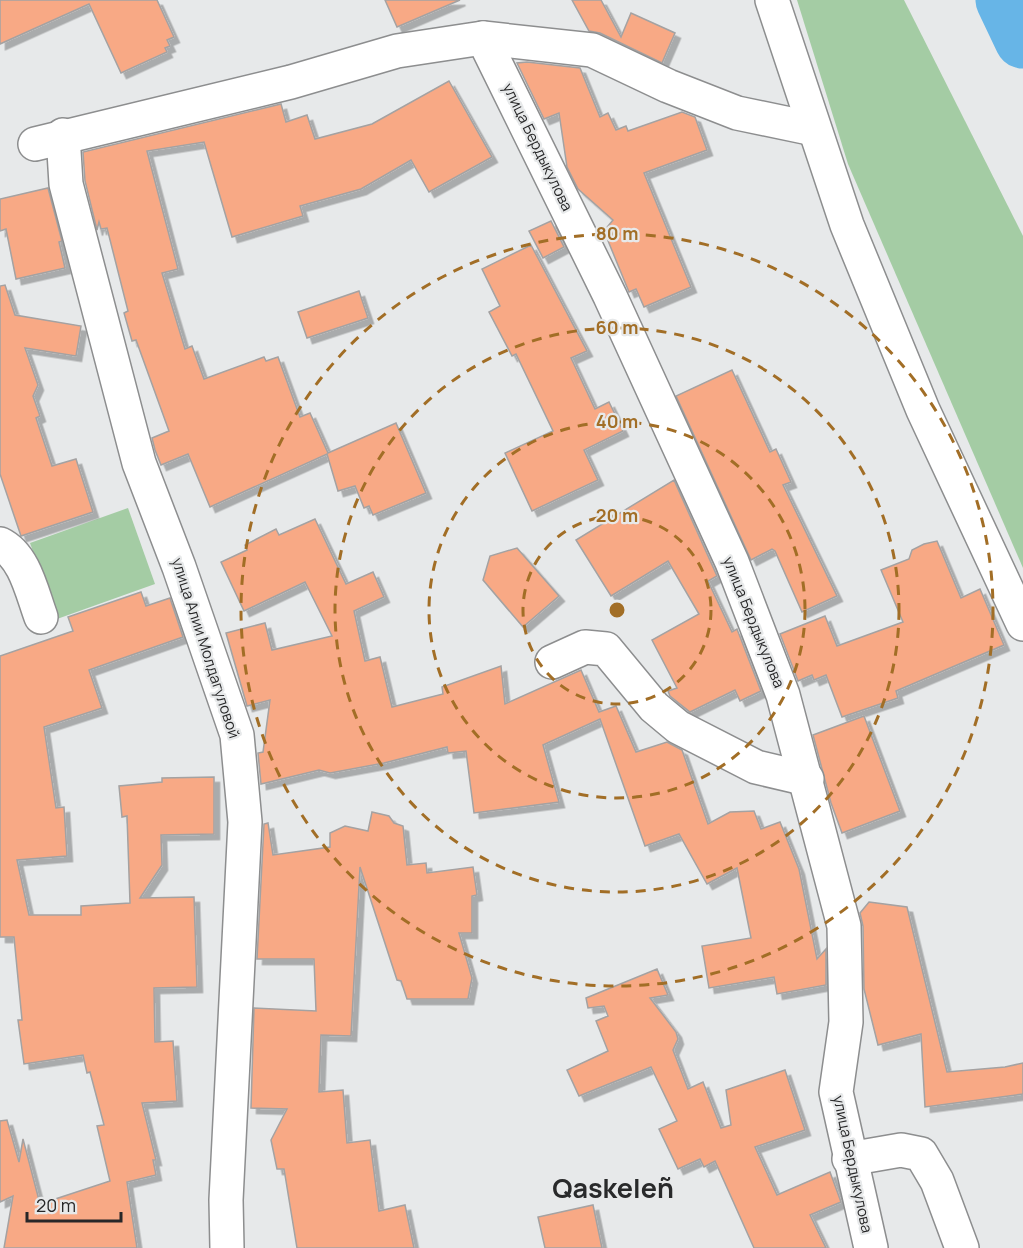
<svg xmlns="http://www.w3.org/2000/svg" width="1023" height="1248" font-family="Manrope,sans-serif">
<defs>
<filter id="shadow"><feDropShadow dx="5.5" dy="5.5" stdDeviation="0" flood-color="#0004"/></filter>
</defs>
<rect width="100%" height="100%" fill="#e7e9ea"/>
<g fill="#a4cca4">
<polygon points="797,0 904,0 1023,236 1023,568 848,164"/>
<polygon points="128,508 155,584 57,619 30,543"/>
</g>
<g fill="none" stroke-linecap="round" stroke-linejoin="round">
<polyline stroke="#67b5e7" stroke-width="57" points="1004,0 1023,40"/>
</g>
<g fill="#f8a985" stroke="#a4a2a2" stroke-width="1.5" filter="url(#shadow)">
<polygon points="0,0 157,0 174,37 167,40 170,46 165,48 167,52 121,73 89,4 0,44"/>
<polygon points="385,0 460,0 397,27"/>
<polygon points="572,0 601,0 621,37 631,13 675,33 662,63 600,33 589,31"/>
<polygon points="527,62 580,68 600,117 608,113 616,130 626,126 628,131 682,112 695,117 707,150 644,173 691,287 644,307 636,289 629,292 604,231 613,220 578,189 567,167 559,113 544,119 517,63"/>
<polygon points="449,81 492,157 429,192 411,160 361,189 300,206 303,216 232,237 204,142 147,151 178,269 162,273 185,349 192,346 204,379 264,357 266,361 278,357 300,417 310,413 328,453 396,423 426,493 373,515 369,506 364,508 355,486 338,491 327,454 210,507 188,454 161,465 155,450 152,438 169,431 136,340 132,341 124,313 128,311 107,228 101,229 99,222 97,230 85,181 83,152 281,104 286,122 307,115 315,139 372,124"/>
<polygon points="48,188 62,241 59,242 65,268 16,279 6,229 0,231 0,199"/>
<polygon points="551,221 564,247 543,258 529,231"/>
<polygon points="531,245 587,351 571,358 595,409 609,402 623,431 584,450 598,480 532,511 505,453 553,431 516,354 512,356 489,312 500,306 482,269"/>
<polygon points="5,285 15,315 81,326 76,356 25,348 38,385 33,396 40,416 36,418 52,466 76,459 93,512 21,536 0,474 0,286"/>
<polygon points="359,291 368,318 307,338 298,312"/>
<polygon points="732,370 770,452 776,449 791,482 783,485 837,596 802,612 775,551 772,549 751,560 676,396"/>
<polygon points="674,480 717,576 708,581 732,632 737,629 761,691 740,701 735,690 690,712 670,696 668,691 677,688 652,640 699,614 668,561 611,596 576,540"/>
<polygon points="315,519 346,584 373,572 384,597 354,611 365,661 380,657 392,707 443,694 442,687 501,666 505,704 581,670 599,712 616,706 636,752 667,742 682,750 708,824 730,812 754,811 761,829 780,822 799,869 817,959 826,949 826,985 777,994 774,977 709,988 702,946 751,938 737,868 707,884 679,834 645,846 600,719 543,745 559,802 474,813 466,751 448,753 447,747 384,763 330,773 319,770 261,784 258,753 263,752 270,700 247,706 226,633 265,623 272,650 332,636 305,582 244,611 221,562 247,550 245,545 276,529 279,535"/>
<polygon points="937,541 961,598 980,589 1004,645 896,691 898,698 842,717 826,675 814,680 812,675 798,681 780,634 825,616 837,646 903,622 881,570 909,559 912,550 924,544"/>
<polygon points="517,548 559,596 523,627 483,580 490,556"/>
<polygon points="141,592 146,606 170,598 183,637 89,670 102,708 44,727 56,808 64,807 67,856 17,860 29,915 81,915 81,906 130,903 127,816 122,817 119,786 162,782 162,778 214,777 214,834 161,835 162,865 140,898 194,897 197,987 154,988 155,1042 173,1041 177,1101 142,1103 156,1160 153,1160 156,1175 127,1182 137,1248 4,1248 13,1196 0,1202 0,1121 7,1120 19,1162 23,1139 40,1204 110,1181 97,1126 104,1125 90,1072 87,1073 83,1055 24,1064 18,1020 22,1020 14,937 0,937 0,656 73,631 68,617"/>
<polygon points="864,716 900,811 842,833 831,803 813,735"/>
<polygon points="372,812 389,816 394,823 403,826 407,865 426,863 427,873 473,867 477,895 472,896 472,933 459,933 472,978 468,999 407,999 401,981 397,980 360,867 351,1036 321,1035 319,1092 343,1090 347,1143 370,1140 379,1211 405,1205 414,1248 297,1248 284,1169 277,1169 271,1140 287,1109 251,1108 254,1008 316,1011 314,959 257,959 264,824 268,823 273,855 330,847 330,833 345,826 368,831"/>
<polygon points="869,902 907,907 947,1072 1005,1067 1023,1063 1023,1094 925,1107 921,1034 878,1045 864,989 863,926 860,913"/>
<polygon points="657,969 668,995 650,998 676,1032 678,1039 673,1050 688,1089 703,1082 721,1128 731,1125 726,1090 785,1070 805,1130 755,1147 777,1195 830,1172 841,1202 810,1215 826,1248 754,1248 715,1161 704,1167 700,1159 678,1169 659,1129 677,1121 651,1067 579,1096 567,1070 608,1051 596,1021 608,1016 604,1006 588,1008 586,998"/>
<polygon points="593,1205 602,1248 545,1248 538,1217"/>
</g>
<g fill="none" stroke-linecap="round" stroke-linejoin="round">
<g stroke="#8d8e8f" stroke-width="36">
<g id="minor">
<polyline points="772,0 847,225 923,410 1023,624"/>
<polyline points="483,38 610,296 732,562 783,695 844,926 846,1022 836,1092 871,1248"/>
<polyline points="63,135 66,184 139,463 179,567 237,735 245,822 226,1200 227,1248"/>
<polyline points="35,144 291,82 397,51 483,38 592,50 668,86 737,113 814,129"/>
<path d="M0 544C25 556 32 593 41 617"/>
<polyline points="552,662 585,647 606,649 654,707 678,727 756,767 807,779"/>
<polyline points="849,1159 901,1150 921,1154 937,1181 962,1248"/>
</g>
</g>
<use href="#minor" stroke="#fff" stroke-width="33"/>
</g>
<g fill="none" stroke="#a26e26" stroke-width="3" stroke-dasharray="10 8">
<circle cx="617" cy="610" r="94"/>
<circle cx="617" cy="610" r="188"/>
<circle cx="617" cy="610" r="282"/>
<circle cx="617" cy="610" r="376"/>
</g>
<g text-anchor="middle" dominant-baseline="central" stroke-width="4.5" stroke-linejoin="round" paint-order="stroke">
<g font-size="15" fill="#272728" stroke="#e7e9ea">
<text transform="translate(538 147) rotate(64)">улица Бердыкулова</text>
<text transform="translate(754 622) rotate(68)">улица Бердыкулова</text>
<text transform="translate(206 648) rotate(72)">улица Алии Молдагуловой</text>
<text transform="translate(853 1164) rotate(78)">улица Бердыкулова</text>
</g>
<g font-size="27" font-weight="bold" fill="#292a2b" stroke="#e7e9ea">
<text x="613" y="1187">Qaskeleñ</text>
</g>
</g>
<circle cx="617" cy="610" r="9" fill="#a26e26" stroke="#e7e9ea" stroke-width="3"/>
<g font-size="18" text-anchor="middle" font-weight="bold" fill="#a26e26" stroke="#e7e9ea" stroke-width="4.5" stroke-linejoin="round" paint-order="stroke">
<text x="617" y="240">80 m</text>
<text x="617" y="334">60 m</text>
<text x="617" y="428">40 m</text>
<text x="617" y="522">20 m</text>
</g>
<path d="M27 1212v9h94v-9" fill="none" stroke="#272728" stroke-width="3"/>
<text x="36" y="1212" font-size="18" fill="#272728" stroke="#e7e9ea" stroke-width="4.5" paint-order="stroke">20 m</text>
</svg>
